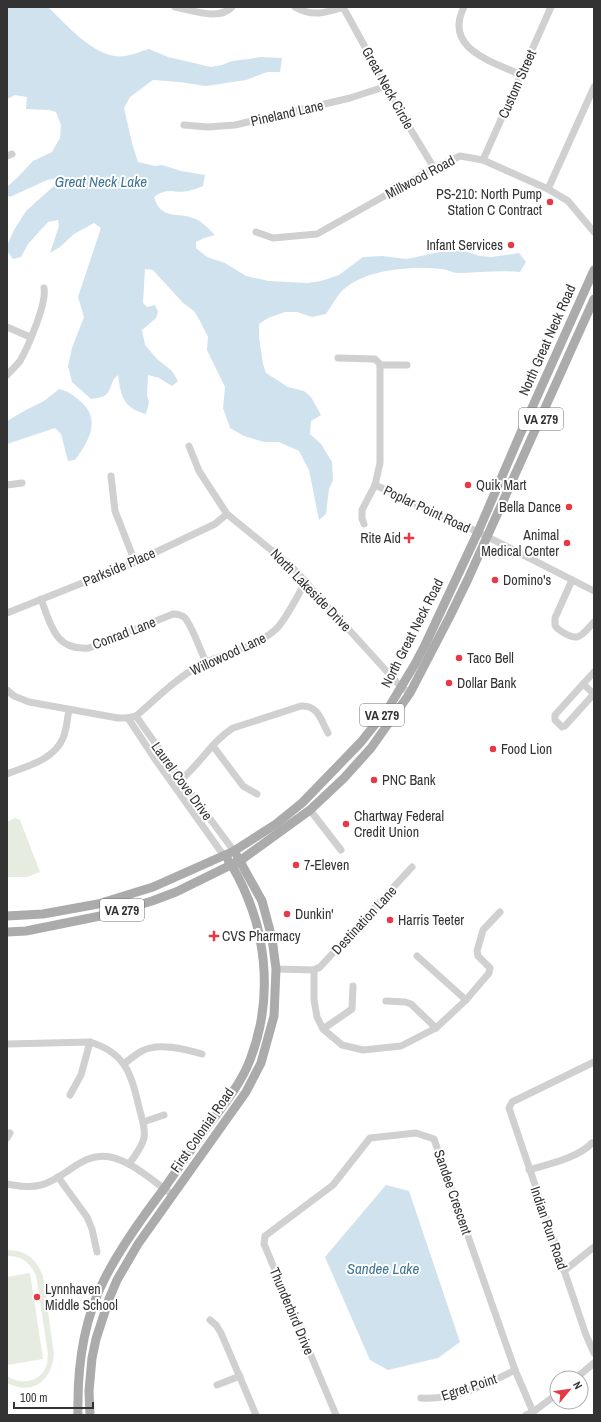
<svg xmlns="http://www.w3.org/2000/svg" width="601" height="1422" font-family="'Archivo Narrow',sans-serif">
<rect width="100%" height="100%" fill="#fff"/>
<g fill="#e6ecdf">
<polygon points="15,818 20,820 40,872 27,877 7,877 7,822"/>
<path d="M7 1250C27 1251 35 1257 43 1276L54 1354C52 1381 32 1396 7 1383V1376C21 1386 42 1382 47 1364 48 1361 47 1357 48 1354L36 1275C29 1262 23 1256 7 1256Z"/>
<polygon points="30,1273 43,1359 7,1365 7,1277"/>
</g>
<g fill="#cfe2ee">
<path d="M7 7H48C66 24 97 61 125 56 133 55 141 51 149 49L168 57 211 67 222 65 232 61 249 59 260 57 282 58 280 72H267L246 80 206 86 179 82 153 80 130 97 124 108 132 143 138 162 155 166 162 165 181 171 205 175 203 186C198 188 193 190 188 191 173 194 169 186 154 197 161 220 176 212 193 218 202 221 209 229 215 235L204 238 196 242V248L207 257 225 263 246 276 269 281 307 283 321 281 339 275 363 257 382 256 407 259 444 251H464L480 256 492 257 519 253 526 262 520 272C499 270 477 273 456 273 451 272 447 269 441 269 410 266 362 269 340 293 335 299 331 307 326 314L312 317 297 312H285L268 318 259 324V337L263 364 266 373 288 387 304 391 311 397 321 415 311 421 310 434 321 444 332 462 333 480 329 489 326 514 319 520 309 470 299 451 279 442H264L244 436 230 428 223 408 225 387 207 350 208 337 200 321 194 311 183 303 153 270 145 269 143 303 147 307 155 305 158 312 156 318 142 330 145 345 157 359 172 371 178 381 172 386 159 378 148 375 147 395 149 402 146 414C123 408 121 396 118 375 110 380 112 392 104 396 101 398 94 398 91 399L72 382 68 366 72 348 84 317 78 297 101 228 94 223 74 234 60 247 50 253 59 226 58 220 48 222 28 244 21 257 13 259 7 251V246L14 230 26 211 56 184 58 178 47 180 10 197 7 195V187L18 177 33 161 52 152 60 138 61 125 56 112 49 110 26 109 27 97 15 95 7 99Z"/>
<path d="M59 389C68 391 73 395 80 401 102 419 89 441 75 460L68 461 61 434 55 428 7 444V421L26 410 44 401Z"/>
<polygon points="386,1185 409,1191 460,1342 438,1358 388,1370 370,1360 325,1257"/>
</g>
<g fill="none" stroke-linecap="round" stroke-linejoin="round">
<g stroke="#d0d0d0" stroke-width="7">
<path d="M175 7C192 10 219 21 232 7"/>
<path d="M295 7C312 17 326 13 344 7"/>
<polyline points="343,7 405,120 434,168"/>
<path d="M464 7C443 49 492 61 521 75"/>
<polyline points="184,125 208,127 235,125 350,98 387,86"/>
<polyline points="7,156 12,154"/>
<polyline points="483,160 551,7"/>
<polyline points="548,189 594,87"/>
<polyline points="256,232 273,238 317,234 434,168 460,156 483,160 548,189 568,201 594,232"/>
<polyline points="7,327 30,337"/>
<polyline points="338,358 375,359 379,363 380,365 380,463 375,485 362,510 362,519 364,524"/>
<polyline points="380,365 407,365"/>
<path d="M7 375C11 371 16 366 20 361 28 347 47 303 44 288"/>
<polyline points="189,446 199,471 227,514 292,567 401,687 410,693"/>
<polyline points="111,476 115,511 135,562"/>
<polyline points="7,485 22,483"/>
<polyline points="375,485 478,532 594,591"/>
<path d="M572 580 555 618C555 619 555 624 555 625 557 630 571 638 577 637 583 636 590 626 594 622"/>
<path d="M41 599C51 625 55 651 89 648L173 614C177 614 182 615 185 618 192 626 201 652 206 662"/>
<polyline points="7,613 135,562 215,524 227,514"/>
<polygon points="583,684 592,692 592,696 565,726 562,727 555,720 555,715"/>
<polyline points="583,684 594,672"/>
<path d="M7 690 14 696 29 702 118 718H128L136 716C158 697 180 675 206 662 227 653 259 645 275 630 285 622 299 593 306 581"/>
<polyline points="136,716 181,780 234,851"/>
<polyline points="128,718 155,759 224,856"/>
<polyline points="213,746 243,786 257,794"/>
<path d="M7 774C27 766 54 760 63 738 67 729 67 719 69 710"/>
<path d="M174 785C197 770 210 742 233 728L301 706C318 705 321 720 328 733"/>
<polyline points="310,810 341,850"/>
<polyline points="417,956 466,1000"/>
<polyline points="276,969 314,970 320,967 412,867"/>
<polyline points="314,970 314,1000 317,1017 323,1029 342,1045 363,1050 401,1046 436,1028 466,1000 489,973 490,968 478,956 477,951 483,930 500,912"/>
<polyline points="386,1001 405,1002 411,1004 436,1028"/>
<polyline points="323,1029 352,1009 353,986"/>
<path d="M7 1044 90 1042C126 1053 131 1074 139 1107 141 1116 146 1128 144 1138 142 1147 135 1156 129 1164"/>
<polyline points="594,1062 512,1102 509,1108 586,1335 594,1353"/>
<path d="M124 1064C130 1059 136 1054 142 1051 158 1042 185 1049 202 1054"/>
<polyline points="70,1095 81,1075 90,1042"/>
<polyline points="143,1122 164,1115"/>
<polyline points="7,1138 10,1133"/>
<path d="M529 1170C548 1164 578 1158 592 1143"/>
<polyline points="58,1177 87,1217 92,1229 97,1252"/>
<path d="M7 1184C18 1186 29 1188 41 1185 65 1179 83 1151 110 1157 132 1161 155 1183 173 1195"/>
<polyline points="564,1271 594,1247"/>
<polyline points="210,1320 216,1325 221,1333 256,1415"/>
<polyline points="576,1378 594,1363"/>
<polyline points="217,1385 240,1376"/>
<path d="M421 1398C454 1400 486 1385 515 1370"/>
<polyline points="336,1415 264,1244 265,1236 333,1185 370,1138 416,1133 434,1139 515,1370 533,1412"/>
<polyline points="526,1415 533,1412 557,1394"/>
</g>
<g stroke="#ababab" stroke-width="9">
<polyline points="7,916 43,914 98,904 153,887 234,851 276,824 302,803 361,742 389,707 415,664 425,645 478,532 522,430 594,270"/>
<polyline points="7,932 26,931 105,915 152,901 176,892 241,860 310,810 344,778 371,748 410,693 450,616 468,579 594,299"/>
<path d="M78 1415C77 1370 83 1321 104 1280 120 1248 141 1219 163 1190 177 1170 191 1150 205 1130 221 1108 240 1086 250 1060 265 1021 268 980 260 939 256 915 242 880 228 860"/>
<polyline points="90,1415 89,1391 92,1358 96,1339 109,1299 117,1280 138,1244 246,1092 261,1063 274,1016 276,969 272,938 262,901 237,856"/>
</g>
</g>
<g fill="#e63946" stroke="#fff" stroke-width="1.5">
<circle cx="550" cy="202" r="4"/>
<circle cx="511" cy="245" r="4"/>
<circle cx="468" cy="485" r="4"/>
<circle cx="569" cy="507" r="4"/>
<path d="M407 532h4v4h4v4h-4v4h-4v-4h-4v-4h4z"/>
<circle cx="567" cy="543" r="4"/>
<circle cx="495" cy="580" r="4"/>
<circle cx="459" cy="658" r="4"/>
<circle cx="449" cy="683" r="4"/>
<circle cx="493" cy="749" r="4"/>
<circle cx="374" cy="780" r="4"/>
<circle cx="346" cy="824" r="4"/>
<circle cx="296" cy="865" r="4"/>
<circle cx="287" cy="914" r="4"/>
<circle cx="390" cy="920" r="4"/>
<path d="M212 930h4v4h4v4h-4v4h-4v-4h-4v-4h4z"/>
<circle cx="37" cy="1297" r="4"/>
</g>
<g text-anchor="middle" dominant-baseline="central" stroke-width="4" stroke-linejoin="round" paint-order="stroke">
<g fill="#fff" stroke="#707070" stroke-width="1">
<rect x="519" y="408" width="44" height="22" rx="3"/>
<rect x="360" y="704" width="44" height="22" rx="3"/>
<rect x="100" y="899" width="44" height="22" rx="3"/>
</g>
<g font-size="13" font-weight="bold" fill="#333">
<text x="541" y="419">VA 279</text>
<text x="382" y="715">VA 279</text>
<text x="122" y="910">VA 279</text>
</g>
<g font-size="14" fill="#333" stroke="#fff">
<text transform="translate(517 84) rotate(-66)">Custom Street</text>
<text transform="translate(388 88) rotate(61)">Great Neck Circle</text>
<text transform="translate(287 113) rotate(-13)">Pineland Lane</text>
<text transform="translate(420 177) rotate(-28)">Millwood Road</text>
<text transform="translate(547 340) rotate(-66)">North Great Neck Road</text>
<text transform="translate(427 509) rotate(25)">Poplar Point Road</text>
<text transform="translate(119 567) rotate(-23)">Parkside Place</text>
<text transform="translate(311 590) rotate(46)">North Lakeside Drive</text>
<text transform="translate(124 633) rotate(-21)">Conrad Lane</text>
<text transform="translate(412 633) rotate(-63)">North Great Neck Road</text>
<text transform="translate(228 654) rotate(-25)">Willowood Lane</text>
<text transform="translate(182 781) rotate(54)">Laurel Cove Drive</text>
<text transform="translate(364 920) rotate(-47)">Destination Lane</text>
<text transform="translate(202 1130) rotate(-55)">First Colonial Road</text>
<text transform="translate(453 1192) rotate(71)">Sandee Crescent</text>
<text transform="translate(549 1228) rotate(71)">Indian Run Road</text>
<text transform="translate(292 1311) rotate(67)">Thunderbird Drive</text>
<text transform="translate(469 1387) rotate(-18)">Egret Point</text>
</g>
<g font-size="14" fill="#333" stroke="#fff" text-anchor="start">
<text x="542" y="194" text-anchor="end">PS-210: North Pump<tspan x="542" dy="16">Station C Contract</tspan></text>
<text x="503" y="245" text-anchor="end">Infant Services</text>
<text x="476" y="485">Quik Mart</text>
<text x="561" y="507" text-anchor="end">Bella Dance</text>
<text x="559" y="535" text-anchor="end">Animal<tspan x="559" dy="16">Medical Center</tspan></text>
<text x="401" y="538" text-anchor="end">Rite Aid</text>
<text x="503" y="580">Domino's</text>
<text x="467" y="658">Taco Bell</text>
<text x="457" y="683">Dollar Bank</text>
<text x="501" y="749">Food Lion</text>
<text x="382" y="780">PNC Bank</text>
<text x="354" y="816">Chartway Federal<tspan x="354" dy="16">Credit Union</tspan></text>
<text x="304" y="865">7-Eleven</text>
<text x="295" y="914">Dunkin'</text>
<text x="398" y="920">Harris Teeter</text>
<text x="222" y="936">CVS Pharmacy</text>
<text x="45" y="1289">Lynnhaven<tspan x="45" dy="16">Middle School</tspan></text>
</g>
<g font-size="15" font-style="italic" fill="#3f7597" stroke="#fff">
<text x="101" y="181">Great Neck Lake</text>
<text x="383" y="1268">Sandee Lake</text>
</g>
</g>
<rect width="601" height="1422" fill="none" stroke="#333333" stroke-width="16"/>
<g transform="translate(569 1390) rotate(61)"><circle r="19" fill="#ffffff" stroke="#adadad"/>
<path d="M0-3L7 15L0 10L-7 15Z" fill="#e63946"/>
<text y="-6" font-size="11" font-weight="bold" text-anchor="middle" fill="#333333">N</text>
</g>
<path d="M14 1402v6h79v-6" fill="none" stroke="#333333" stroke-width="2"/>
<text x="20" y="1402" font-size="12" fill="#333333" stroke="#ffffff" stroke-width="3" paint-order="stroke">100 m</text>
</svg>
